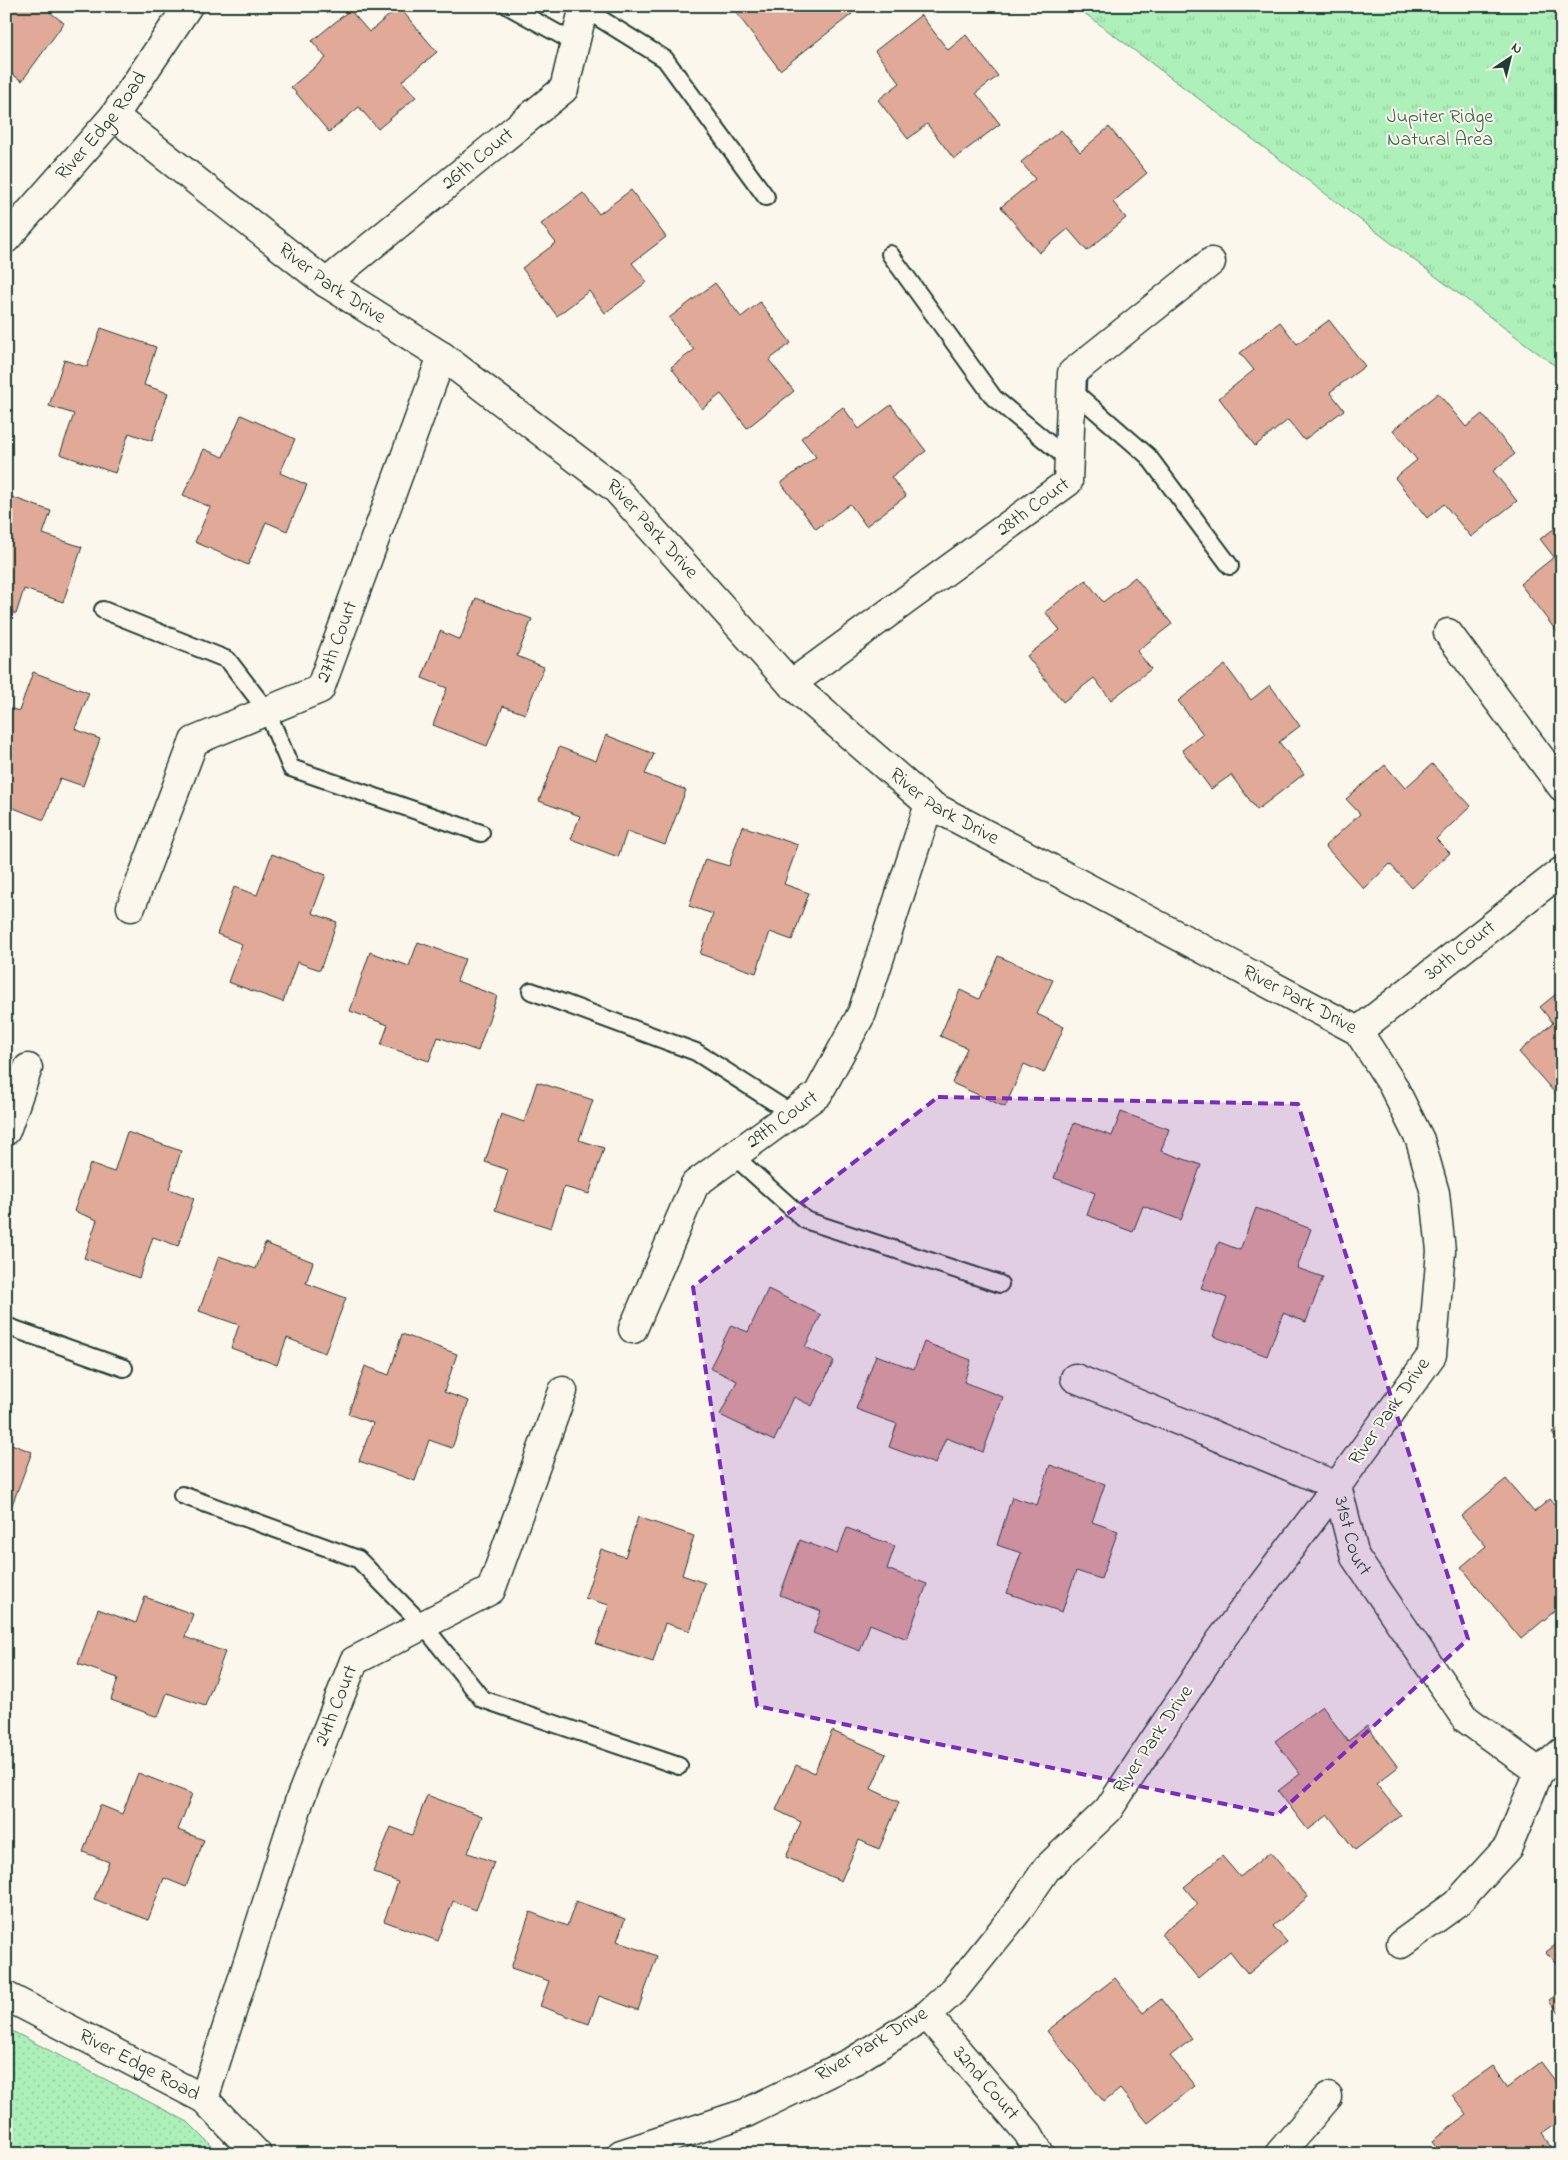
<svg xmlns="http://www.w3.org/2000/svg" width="1568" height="2160" font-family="'Indie Flower',sans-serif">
<defs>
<pattern id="grass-tufts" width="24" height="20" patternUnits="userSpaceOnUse" patternTransform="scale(1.25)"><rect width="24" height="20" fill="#adf0b9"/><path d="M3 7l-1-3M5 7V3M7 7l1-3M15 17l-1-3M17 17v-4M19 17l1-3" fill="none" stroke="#94cfa0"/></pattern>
<pattern id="park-dots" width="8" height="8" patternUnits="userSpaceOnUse" patternTransform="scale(1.25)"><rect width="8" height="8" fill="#adf0b9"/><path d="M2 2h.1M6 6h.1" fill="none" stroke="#94cfa0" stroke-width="1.8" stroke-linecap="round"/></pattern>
</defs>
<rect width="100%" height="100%" fill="#fbf7ec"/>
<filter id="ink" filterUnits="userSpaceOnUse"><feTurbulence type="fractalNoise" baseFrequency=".02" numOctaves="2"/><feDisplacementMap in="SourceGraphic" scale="10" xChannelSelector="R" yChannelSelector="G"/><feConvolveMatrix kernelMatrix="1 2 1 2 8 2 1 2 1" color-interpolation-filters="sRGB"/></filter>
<g filter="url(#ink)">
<polygon fill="url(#grass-tufts)" stroke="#669676" points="1075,6 1562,6 1562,371"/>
<polygon fill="url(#park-dots)" stroke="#669676" points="6,2028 188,2122 220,2154 6,2154"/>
<g fill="#e0a998" stroke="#1f3d34">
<polygon points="6,6 42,6 64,23 22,81 6,70"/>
<polygon points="731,6 845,6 852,14 780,70"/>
<polygon points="399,7 437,52 402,81 416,97 378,129 359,107 329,132 291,87 326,58 312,41 350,10 369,32"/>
<polygon points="921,15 948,50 966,35 998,76 976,93 1000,124 954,159 927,124 908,139 878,100 900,83 875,51"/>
<polygon points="1109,127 1147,173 1113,202 1126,218 1087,251 1068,229 1039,253 1001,207 1035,179 1021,162 1061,130 1080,152"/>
<polygon points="631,190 666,237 632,263 647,282 605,313 589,291 557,316 522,268 556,243 541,224 583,193 599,214"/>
<polygon points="715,283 741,317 760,302 791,343 769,360 794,391 747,428 721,394 702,409 671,367 694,350 669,318"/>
<polygon points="1329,320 1365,366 1330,392 1344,410 1304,440 1288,420 1255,446 1219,398 1254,370 1240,353 1280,322 1297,344"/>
<polygon points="101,328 156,347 144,385 168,393 152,441 129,433 115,473 60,454 74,414 49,406 64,360 87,367"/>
<polygon points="1438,393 1466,427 1482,414 1515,454 1493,471 1517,501 1471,537 1444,504 1427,518 1395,478 1417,460 1393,430"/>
<polygon points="891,405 926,451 891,477 906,496 866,526 850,504 816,529 781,483 816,457 801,438 843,407 859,429"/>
<polygon points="241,415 295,439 280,473 307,485 287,531 266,522 248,565 195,542 210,507 183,495 204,449 223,457"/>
<polygon points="6,495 51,511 43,534 82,547 63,602 24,589 16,614 6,610"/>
<polygon points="1562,523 1562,628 1557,632 1520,584 1554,557 1540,539"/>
<polygon points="1135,577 1172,624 1137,651 1151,669 1111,700 1094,678 1063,702 1027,656 1060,630 1045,612 1086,580 1103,602"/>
<polygon points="476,598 532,619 517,656 544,667 525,714 503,706 487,746 433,725 447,688 422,678 440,631 460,640"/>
<polygon points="1225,665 1251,700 1270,685 1300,726 1279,742 1304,774 1257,810 1231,775 1211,789 1182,750 1203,734 1178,701"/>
<polygon points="33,672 89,693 75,729 100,739 83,786 60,778 44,820 6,805 6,707 19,711"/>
<polygon points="606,735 654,754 645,774 686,790 665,845 627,831 618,857 571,839 580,816 539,801 559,747 596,761"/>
<polygon points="1432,764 1471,806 1436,839 1450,853 1412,888 1390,864 1364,889 1325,846 1360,814 1346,799 1385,765 1405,788"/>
<polygon points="742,826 798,845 784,884 809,893 792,940 770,932 756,973 700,954 713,914 689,906 705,859 729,866"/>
<polygon points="272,854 326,875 312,913 337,922 320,970 297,962 283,1002 228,982 242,944 217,934 234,887 257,895"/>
<polygon points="418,942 465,959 457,981 497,996 478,1051 438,1037 429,1061 381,1045 388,1025 350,1011 370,952 409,966"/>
<polygon points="998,956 1053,980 1037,1014 1064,1027 1044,1073 1024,1064 1005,1107 952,1083 967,1048 940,1036 960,990 979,999"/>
<polygon points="1562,989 1562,1101 1519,1052 1553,1023 1540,1007"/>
<polygon points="537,1082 593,1100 579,1140 604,1148 589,1194 564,1187 551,1228 495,1210 508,1170 485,1162 501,1114 524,1122"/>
<polygon points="1121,1112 1169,1129 1161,1151 1201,1165 1181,1220 1143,1206 1133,1232 1087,1215 1095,1193 1054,1178 1074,1123 1112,1136"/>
<polygon points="127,1132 181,1151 169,1189 194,1198 178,1246 153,1237 139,1278 84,1258 97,1220 74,1211 90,1164 114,1172"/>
<polygon points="1256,1208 1311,1229 1297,1268 1323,1277 1306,1322 1283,1313 1267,1356 1213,1336 1227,1298 1201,1288 1219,1242 1240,1250"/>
<polygon points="265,1243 313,1262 306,1283 346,1298 325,1353 287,1338 277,1365 231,1348 239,1325 199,1311 219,1256 256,1269"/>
<polygon points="768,1289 821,1315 805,1347 834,1361 812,1406 794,1397 774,1441 720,1415 737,1381 710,1368 731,1325 748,1332"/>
<polygon points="402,1334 457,1354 444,1392 469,1401 452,1448 429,1440 415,1481 359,1461 373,1423 348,1414 365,1366 389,1375"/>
<polygon points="924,1342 971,1360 964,1382 1003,1397 983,1452 946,1438 935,1464 889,1447 897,1424 856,1409 876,1355 914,1369"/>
<polygon points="1562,1426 1562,1446 1552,1433"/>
<polygon points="6,1442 32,1452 12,1505 6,1503"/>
<polygon points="1050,1465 1105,1484 1092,1522 1118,1531 1101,1579 1076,1571 1062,1612 1007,1593 1021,1553 997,1545 1012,1497 1037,1505"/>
<polygon points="1506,1479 1534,1512 1550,1499 1562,1513 1562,1605 1521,1639 1461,1567 1486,1546 1461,1516"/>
<polygon points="638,1517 694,1536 682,1575 705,1583 690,1631 665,1623 653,1662 596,1644 609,1605 585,1598 601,1549 625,1557"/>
<polygon points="847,1528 895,1546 887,1569 927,1584 907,1639 870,1624 860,1651 813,1633 821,1611 780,1595 800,1540 837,1554"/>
<polygon points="145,1597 193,1614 185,1637 225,1652 205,1706 167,1693 158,1717 111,1700 118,1678 78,1664 98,1609 136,1623"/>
<polygon points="1322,1706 1348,1741 1367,1726 1398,1767 1376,1784 1401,1815 1355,1850 1328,1815 1308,1830 1278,1791 1300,1774 1275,1741"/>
<polygon points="832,1731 886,1754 871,1789 899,1802 879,1849 859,1840 841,1881 786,1857 801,1822 776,1810 796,1765 814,1773"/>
<polygon points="138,1773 192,1794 178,1830 204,1840 186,1887 164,1878 148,1920 94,1899 109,1862 83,1852 100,1805 122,1814"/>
<polygon points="427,1795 482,1816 468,1853 494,1862 476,1910 453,1901 438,1941 384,1921 398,1882 373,1872 391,1827 412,1835"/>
<polygon points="1270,1852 1308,1897 1273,1926 1287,1942 1248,1974 1230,1951 1198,1978 1161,1934 1198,1904 1184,1887 1222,1856 1240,1877"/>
<polygon points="576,1901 625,1919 617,1941 657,1956 638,2010 599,1996 589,2024 540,2006 549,1981 511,1968 530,1912 567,1926"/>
<polygon points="1562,1940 1562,1972 1546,1952"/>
<polygon points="1115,1978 1143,2013 1161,1999 1192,2039 1170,2056 1195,2086 1148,2123 1120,2089 1104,2102 1047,2031"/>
<polygon points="1562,1991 1562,2017 1549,2000"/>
<polygon points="1541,2062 1562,2090 1562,2120 1542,2134 1557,2154 1442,2154 1432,2141 1467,2115 1452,2095 1493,2066 1508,2087"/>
</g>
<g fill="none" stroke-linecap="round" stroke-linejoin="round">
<g stroke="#1f3d34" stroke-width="20">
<g id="lane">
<polyline points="508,6 575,43"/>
<polyline points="583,8 665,59 766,197"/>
<polyline points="890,254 994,398 1069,460"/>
<polyline points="1072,390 1148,456 1230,566"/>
<polyline points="103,610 228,660 267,711 291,768 481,833"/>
<polyline points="531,991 696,1052 791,1113"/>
<polyline points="734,1156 805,1220 1000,1284"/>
<polyline points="6,1326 124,1368"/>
<polyline points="182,1495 358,1559 423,1625 482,1699 679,1766"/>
</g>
</g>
<g stroke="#1f3d34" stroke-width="31">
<g id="street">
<path id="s1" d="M114 116 326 283 442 356 616 489 791 684 929 804 1358 1031 1392 1084 1420 1140 1435 1193 1441 1251 1432 1355 1337 1486 1220 1641 1108 1810 1047 1868 1017 1912 955 1989 927 2015 855 2060 746 2113 621 2154"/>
<path id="s2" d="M6 239 114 116 188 6"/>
<path id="s3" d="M326 283 564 89 584 6"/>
<polyline points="1448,633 1562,787"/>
<path id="s4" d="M791 684 1068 482 1072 373 1211 262"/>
<path id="s5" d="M131 907 194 741 320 689 442 356"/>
<path id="s6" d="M1358 1031 1562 871"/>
<polyline points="6,1131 28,1068"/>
<path id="s7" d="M633 1329 695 1184 818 1094 862 1013 929 804"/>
<path id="s8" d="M1075 1378 1337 1486 1355 1557 1466 1719 1539 1772 1508 1847 1456 1904 1401 1944"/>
<polyline points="1539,1772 1562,1752"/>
<path id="s9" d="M6 1996 204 2099 257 2154"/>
<path id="s10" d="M927 2015 1028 2133 1040 2154"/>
<path id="s11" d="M204 2099 300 1799 354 1661 491 1590 563 1391"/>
<polyline points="1279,2154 1328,2097"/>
</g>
</g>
<use href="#lane" stroke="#fbf7ec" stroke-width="16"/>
<use href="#street" stroke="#fbf7ec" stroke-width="28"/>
</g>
</g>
<path fill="#7b2cbf" fill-opacity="0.2" stroke="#7b2cbf" stroke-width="4" stroke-dasharray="10 6" stroke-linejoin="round" d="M938 1097 1298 1104 1468 1639 1277 1815 757 1706 693 1287Z"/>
<g text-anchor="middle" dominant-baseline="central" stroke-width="4" stroke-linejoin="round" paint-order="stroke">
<g font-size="20" fill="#3b614f" stroke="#fbf7ec">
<text x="1440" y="117">Jupiter Ridge<tspan x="1440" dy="23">Natural Area</tspan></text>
</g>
<g font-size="20" fill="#1f3d34" stroke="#fbf7ec">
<text stroke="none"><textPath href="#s2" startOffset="148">River Edge Road</textPath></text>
<text stroke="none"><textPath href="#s3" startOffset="196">26th Court</textPath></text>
<text stroke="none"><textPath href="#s1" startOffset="275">River Park Drive</textPath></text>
<text stroke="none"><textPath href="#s4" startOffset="300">28th Court</textPath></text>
<text stroke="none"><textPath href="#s1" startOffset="680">River Park Drive</textPath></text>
<text stroke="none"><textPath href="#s5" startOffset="364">27th Court</textPath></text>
<text stroke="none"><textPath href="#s1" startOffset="1085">River Park Drive</textPath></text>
<text stroke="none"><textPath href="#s6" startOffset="130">30th Court</textPath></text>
<text stroke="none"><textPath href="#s1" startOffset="1490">River Park Drive</textPath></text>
<text stroke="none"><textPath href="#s7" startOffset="266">29th Court</textPath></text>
<text transform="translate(1390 1412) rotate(-55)">River Park Drive</text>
<text stroke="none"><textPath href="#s8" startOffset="336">31st Court</textPath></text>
<text stroke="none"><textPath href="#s11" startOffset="415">24th Court</textPath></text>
<text transform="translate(1154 1740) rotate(-56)">River Park Drive</text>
<text transform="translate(872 2045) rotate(-31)">River Park Drive</text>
<text stroke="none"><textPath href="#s9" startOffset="150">River Edge Road</textPath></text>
<text stroke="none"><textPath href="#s10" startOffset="90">32nd Court</textPath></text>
</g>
</g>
<rect width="1568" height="2160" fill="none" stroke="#fbf7ec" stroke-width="25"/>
<rect x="12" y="12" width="1543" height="2135" fill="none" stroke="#1f3d34" stroke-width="2" filter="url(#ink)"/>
<g transform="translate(1510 58) rotate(35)" stroke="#fbf7ec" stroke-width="4" paint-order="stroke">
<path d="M0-4L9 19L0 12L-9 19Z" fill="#1f3d34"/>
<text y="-8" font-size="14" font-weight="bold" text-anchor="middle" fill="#1f3d34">N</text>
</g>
</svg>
